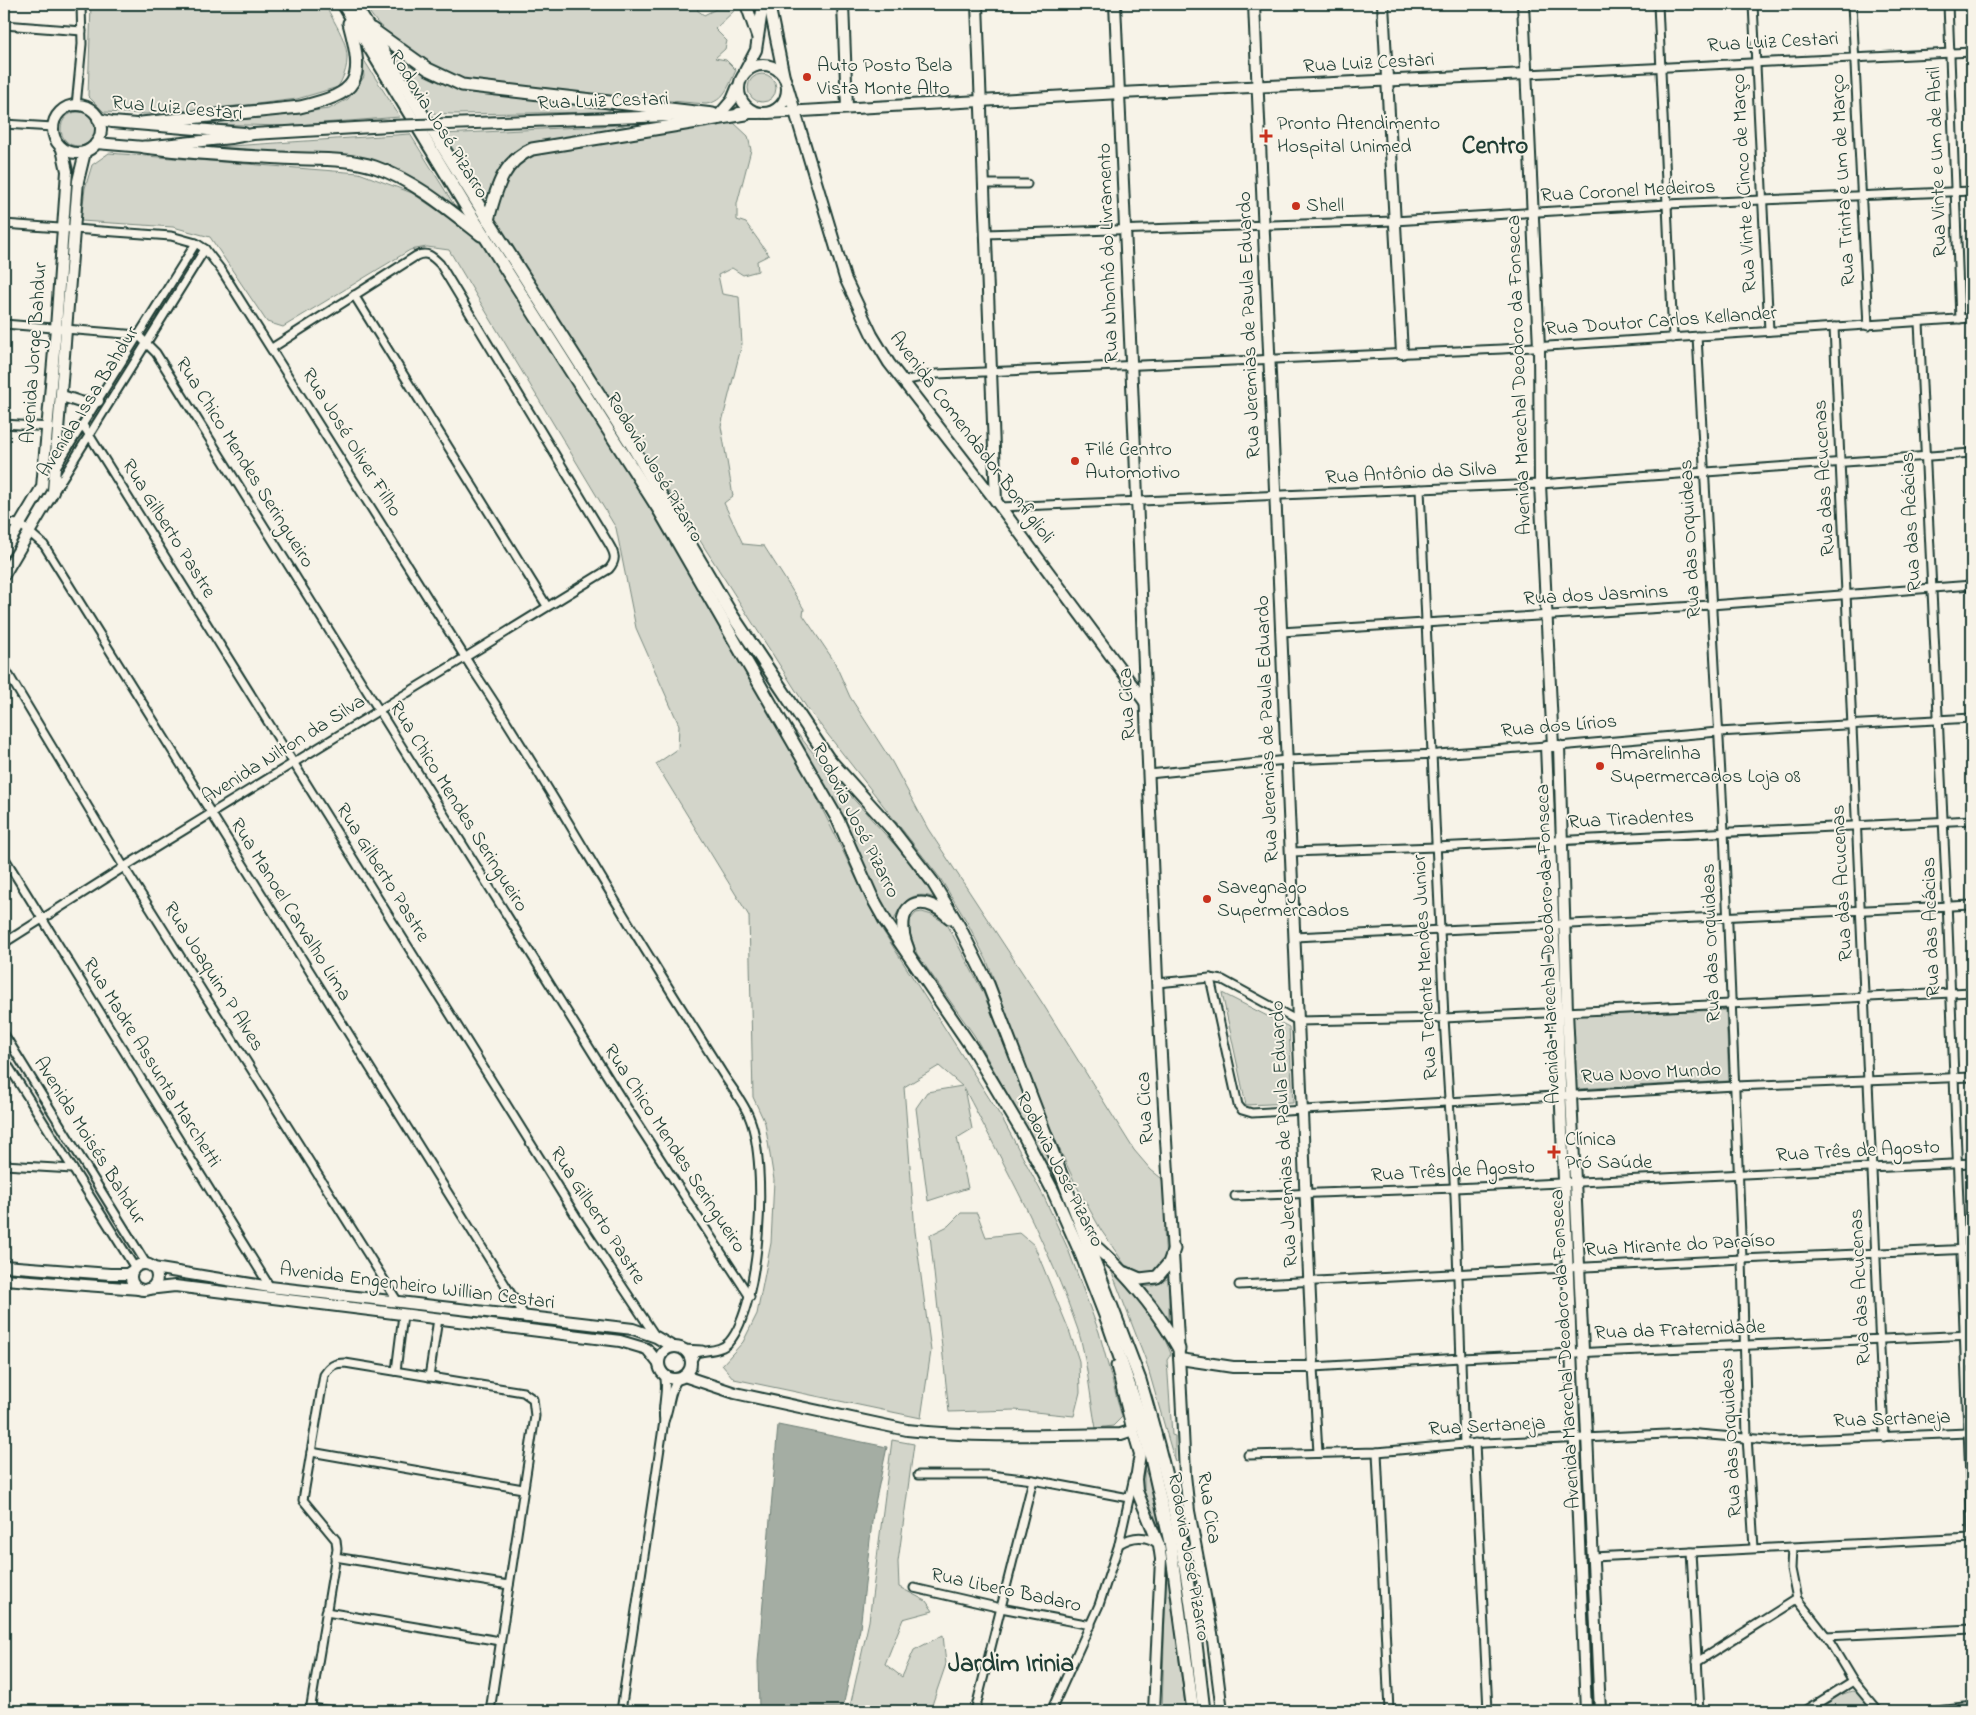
<svg xmlns="http://www.w3.org/2000/svg" width="1976" height="1715" font-family="'Indie Flower',sans-serif">
<rect width="100%" height="100%" fill="#f7f3e8"/>
<filter id="ink" filterUnits="userSpaceOnUse"><feTurbulence type="fractalNoise" baseFrequency=".02" numOctaves="2"/><feDisplacementMap in="SourceGraphic" scale="10" xChannelSelector="R" yChannelSelector="G"/><feConvolveMatrix kernelMatrix="1 2 1 2 8 2 1 2 1" color-interpolation-filters="sRGB"/></filter>
<g filter="url(#ink)">
<g fill="#d3d5ca" stroke="#79897f">
<path d="M91 4H325C341 36 358 53 338 87L297 99 248 105 146 114 104 112 88 96Z"/>
<path d="M364 4H705L697 10 704 15 726 4H734L736 9 715 29 727 41 725 49 715 58 726 60 736 70C729 85 724 102 706 104 650 99 593 95 536 89 508 86 478 85 450 76 417 64 382 34 364 4Z"/>
<polygon points="392,50 433,77 617,108 604,112 453,114 428,113"/>
<polygon points="362,57 400,117 284,126 206,124 329,109 348,99 364,77"/>
<circle cx="762" cy="88" r="14"/>
<circle cx="78" cy="129" r="17"/>
<path d="M733 122 748 136 751 150 737 204V220L746 223 769 255 757 261 758 271 743 275 732 268 718 275 722 294 739 297 742 344 721 426 733 496 724 503 743 544 764 546 804 609 803 615 834 661 850 697 892 762 928 829 1041 1001 1134 1150 1151 1170 1166 1182 1169 1224 1164 1229 1166 1261 1154 1271 1140 1273 1125 1265 1101 1230 1076 1185 1047 1122 987 961 967 922 940 878 807 708 494 218C499 190 508 165 535 152Z"/>
<path d="M620 125 633 128C616 131 531 140 522 146 504 159 492 179 487 200L443 134Z"/>
<polygon points="410,134 456,208 414,180 378,162 187,149"/>
<path d="M109 153 359 173 412 193 481 240 611 444 676 552 805 774 878 923 1003 1120 1044 1197 1068 1249 1099 1332 1122 1417 1113 1426 1096 1428C1090 1398 1087 1358 1078 1330 1049 1246 1005 1166 964 1088L972 1129 957 1138 968 1188 928 1201 916 1108 927 1092 962 1086 939 1066 904 1087 915 1231 931 1351 921 1418 734 1379 722 1365 743 1342 757 1314 771 1243 774 1180 765 1123 753 1097 749 916 656 764 678 749 679 725 636 628 616 528 449 250 427 247 410 250 283 327 267 322 210 237 173 227 81 221 85 188 92 165Z"/>
<path d="M789 723 822 764 910 862 935 898C912 889 899 903 893 924Z"/>
<polygon points="922,912 932,915 947,924 983,992 1062,1190 974,1035 917,954 910,933 910,920 916,913"/>
<polygon points="1222,993 1289,1027 1293,1103 1246,1105"/>
<polygon points="1726,1010 1729,1081 1576,1089 1572,1015"/>
<polygon points="961,1213 977,1213 986,1237 1020,1233 1034,1245 1069,1330 1079,1361 1080,1392 1074,1416 1015,1410 949,1412 930,1235 948,1226"/>
<path d="M1111 1270C1134 1296 1159 1321 1171 1354L1167 1360 1172 1435 1175 1436V1462L1145 1358Z"/>
<polygon points="1169,1278 1169,1320 1142,1287 1153,1286"/>
<polygon points="892,1440 914,1444 898,1562 899,1587 926,1601 933,1611 903,1619 885,1664 902,1677 914,1650 943,1635 946,1664 930,1711 870,1711 868,1708 867,1711 849,1711 869,1621"/>
<polygon points="1144,1468 1149,1479 1158,1517 1161,1517 1176,1604 1179,1660 1186,1711 1162,1711 1166,1578 1163,1546 1144,1491"/>
<polygon points="1852,1691 1860,1694 1873,1711 1816,1711 1840,1695"/>
</g>
<polygon fill="#a4ada3" stroke="#6f8077" points="778,1425 887,1447 873,1513 860,1629 842,1711 759,1711 758,1662"/>
<g fill="none" stroke-linecap="round" stroke-linejoin="round">
<g stroke="#1f3d34" stroke-width="11">
<g id="street">
<polyline points="1658,4 1673,338"/>
<polyline points="1753,4 1769,331"/>
<polyline points="1852,4 1868,326"/>
<polyline points="1948,4 1960,319"/>
<polyline points="4,25 82,31"/>
<polyline points="1527,74 1972,52"/>
<polyline points="76,106 82,44 81,4"/>
<polyline points="4,124 53,127"/>
<polyline points="984,184 1027,184"/>
<path d="M4 224 171 236 196 243 205 249 222 271 475 673C539 768 593 867 654 964 676 1000 699 1036 721 1071 730 1086 744 1102 750 1119 768 1165 761 1305 729 1342 722 1351 707 1350 696 1353L691 1362"/>
<polyline points="986,234 1394,221 1667,204 1972,191"/>
<polyline points="354,295 547,606"/>
<polyline points="1919,322 1947,901 1972,1530"/>
<polyline points="4,324 138,335 156,353 624,1103 750,1297"/>
<polyline points="1834,327 1884,1437"/>
<polyline points="1697,336 1724,831 1742,1259 1747,1436 1754,1548"/>
<polyline points="902,381 937,374 1502,349 1972,318"/>
<polyline points="4,424 50,427"/>
<polyline points="83,425 579,1221 656,1337"/>
<polyline points="56,467 196,243"/>
<polyline points="1420,489 1444,1018 1455,1196 1464,1444"/>
<polyline points="55,490 205,249"/>
<polyline points="1000,507 1540,484 1972,453"/>
<polyline points="4,523 20,524 44,545 526,1318"/>
<polyline points="1281,632 1711,605 1972,585"/>
<polyline points="4,667 124,867 398,1302"/>
<polyline points="1559,746 1718,732 1972,718"/>
<polyline points="1149,774 1287,760 1438,754 1546,746"/>
<polyline points="1291,852 1436,847 1972,820"/>
<polyline points="4,857 270,1287"/>
<polyline points="1294,937 1972,905"/>
<path d="M4 943 124 867 609 569C617 560 615 554 609 544L440 264C432 256 427 251 416 256L272 348"/>
<polyline points="1210,978 1238,1105 1242,1110 1252,1113 1735,1086 1972,1077"/>
<polyline points="1157,983 1210,978 1223,980 1298,1021 1444,1018 1972,992"/>
<polyline points="4,1034 147,1265"/>
<polyline points="4,1059 135,1268"/>
<polyline points="4,1165 73,1169"/>
<polyline points="1235,1196 1455,1188 1972,1163"/>
<polyline points="1239,1285 1742,1259 1972,1249"/>
<polyline points="683,1349 702,1350"/>
<polyline points="396,1371 403,1315"/>
<path d="M664 1374C669 1390 661 1405 664 1421"/>
<polyline points="429,1377 438,1319"/>
<polyline points="1475,1443 1488,1711"/>
<polyline points="311,1452 523,1489"/>
<polyline points="1377,1452 1389,1711"/>
<polyline points="1318,1453 1313,1367 1461,1358 1972,1335"/>
<polyline points="1248,1455 1377,1452 1464,1444 1687,1433 1779,1441 1967,1433"/>
<polyline points="918,1475 990,1475 1033,1480 1129,1498"/>
<path d="M1119 1544C1132 1536 1145 1534 1158 1544"/>
<polyline points="1792,1547 1791,1569 1797,1599 1826,1636 1853,1681 1878,1711"/>
<polyline points="1691,1552 1700,1711"/>
<polyline points="335,1557 509,1585"/>
<polyline points="1593,1557 1972,1538"/>
<polyline points="914,1588 1001,1608 1091,1625"/>
<polyline points="326,1612 500,1641"/>
<polyline points="1826,1636 1972,1629"/>
<polyline points="1697,1662 1797,1599"/>
<polyline points="310,1708 333,1711"/>
<path d="M310 1711 337 1549 336 1540 303 1500 324 1375C330 1366 334 1363 345 1363L523 1392 533 1399 535 1416 490 1711"/>
<path d="M621 1711 664 1421C670 1408 669 1390 678 1379"/>
<polyline points="975,1711 1033,1480"/>
<polyline points="1051,1711 1099,1605 1119,1544 1134,1477"/>
<polyline points="1805,1711 1853,1681"/>
<polyline points="1927,1711 1972,1706"/>
</g>
</g>
<g stroke="#1f3d34" stroke-width="14">
<g id="secondary">
<polyline points="746,4 757,36"/>
<polyline points="769,4 784,77"/>
<polyline points="843,4 847,108"/>
<polyline points="977,4 996,501"/>
<path d="M1115 4C1132 329 1142 655 1157 980 1165 1145 1178 1310 1185 1475L1189 1511 1212 1633 1222 1711"/>
<polyline points="1383,4 1402,353"/>
<polyline points="1523,4 1539,347 1540,484 1553,746"/>
<circle cx="763" cy="89" r="24"/>
<polyline points="745,71 756,50 763,4"/>
<polyline points="787,85 845,278 872,335 889,363 996,501 1145,702"/>
<circle cx="77" cy="129" r="24"/>
<polyline points="739,113 759,113"/>
<polyline points="767,113 1120,93 1527,74"/>
<polyline points="720,114 732,100 737,88"/>
<polyline points="98,119 112,122 244,133"/>
<polyline points="448,124 697,115"/>
<polyline points="96,143 144,147 231,138 253,134 389,126"/>
<polyline points="62,396 83,403 98,401"/>
<polyline points="4,551 42,487 56,328 67,171 62,149"/>
<polyline points="4,575 53,492 78,181 85,152"/>
<circle cx="144" cy="1277" r="13"/>
<polyline points="4,1266 110,1274 127,1274 132,1271"/>
<polyline points="153,1268 270,1287 633,1329 656,1337 673,1347"/>
<polyline points="4,1279 139,1289"/>
<polyline points="148,1289 175,1286 620,1341 647,1349 659,1364"/>
<circle cx="675" cy="1363" r="16"/>
<polyline points="1180,1359 1233,1367 1313,1367 1254,4"/>
<path d="M684 1376 735 1393 907 1430C977 1438 1050 1435 1121 1434L1133 1430 1140 1454 1136 1479 1137 1491 1159 1545 1161 1559 1154 1711"/>
<polyline points="1586,1711 1546,746 1559,746 1567,1011 1600,1711"/>
</g>
</g>
<g stroke="#1f3d34" stroke-width="15">
<g id="primary">
<polyline points="343,4 468,210 659,510 838,820 872,897 886,922 974,1051 1021,1130 1053,1191 1081,1254 1108,1323 1139,1413 1149,1449 1170,1542 1193,1711"/>
<path d="M354 4 488 220 631 444 732 615 828 758 891 828 932 881 959 926 988 984 1140 1380C1155 1431 1169 1482 1179 1535 1191 1593 1197 1652 1204 1711"/>
<polyline points="372,29 428,69 462,85 713,114"/>
<path d="M141 123 300 107C359 93 365 82 349 23"/>
<path d="M144 147C190 153 235 156 281 158 311 160 346 157 375 167 415 181 448 209 481 235"/>
<path d="M488 220C496 190 502 162 532 149L746 114"/>
<path d="M908 949C891 908 918 887 950 918"/>
<path d="M1088 1240C1125 1271 1155 1307 1179 1349"/>
<polyline points="1126,1273 1140,1279 1157,1277 1169,1263 1174,1249"/>
<polyline points="1117,1366 1133,1430"/>
</g>
</g>
<use href="#street" stroke="#f7f3e8" stroke-width="7"/>
<use href="#secondary" stroke="#f7f3e8" stroke-width="10"/>
<use href="#primary" stroke="#f7f3e8" stroke-width="11"/>
<g stroke="#1f3d34" stroke-width="14" stroke-linecap="butt">
<polyline id="secondary-bridge" points="389,126 448,124"/>
</g>
<use href="#secondary-bridge" stroke="#f7f3e8" stroke-width="10"/>
</g>
</g>
<g fill="#c8321e" stroke="#f7f3e8" stroke-width="2">
<circle cx="807" cy="77" r="5"/>
<path d="M1263.5 128.5h5v5h5v5h-5v5h-5v-5h-5v-5h5z"/>
<circle cx="1296" cy="206" r="5"/>
<circle cx="1075" cy="461" r="5"/>
<circle cx="1600" cy="766" r="5"/>
<circle cx="1207" cy="899" r="5"/>
<path d="M1551.5 1144.5h5v5h5v5h-5v5h-5v-5h-5v-5h5z"/>
</g>
<g text-anchor="middle" dominant-baseline="central" stroke-width="4" stroke-linejoin="round" paint-order="stroke">
<g font-size="20" fill="#1f3d34" stroke="#f7f3e8">
<text transform="translate(1773 43) rotate(-3)">Rua Luiz Cestari</text>
<text transform="translate(1369 64) rotate(-3)">Rua Luiz Cestari</text>
<text transform="translate(603 102) rotate(-2)">Rua Luiz Cestari</text>
<text transform="translate(177 109) rotate(5)">Rua Luiz Cestari</text>
<text transform="translate(438 125) rotate(58)">Rodovia José Pizarro</text>
<text transform="translate(1938 162) rotate(-92)">Rua Vinte e Um de Abril</text>
<text transform="translate(1844 180) rotate(-93)">Rua Trinta e Um de Março</text>
<text transform="translate(1745 183) rotate(-93)">Rua Vinte e Cinco de Março</text>
<text transform="translate(1628 192) rotate(-3)">Rua Coronel Medeiros</text>
<text transform="translate(1109 253) rotate(-92)">Rua Nhonhô do Livramento</text>
<text transform="translate(1661 322) rotate(-4)">Rua Doutor Carlos Kellander</text>
<text transform="translate(1250 325) rotate(-92)">Rua Jeremias de Paula Eduardo</text>
<text transform="translate(35 353) rotate(-86)">Avenida Jorge Bahdur</text>
<text transform="translate(1520 375) rotate(-92)">Avenida Marechal Deodoro da Fonseca</text>
<text transform="translate(89 402) rotate(-58)">Avenida Issa Bahdur</text>
<text transform="translate(971 438) rotate(53)">Avenida Comendador Bonfiglioli</text>
<text transform="translate(351 443) rotate(58)">Rua José Oliver Filho</text>
<text transform="translate(244 463) rotate(58)">Rua Chico Mendes Seringueiro</text>
<text transform="translate(654 468) rotate(59)">Rodovia José Pizarro</text>
<text transform="translate(1411 474) rotate(-3)">Rua Antônio da Silva</text>
<text transform="translate(1825 478) rotate(-93)">Rua das Acucenas</text>
<text transform="translate(1912 522) rotate(-93)">Rua das Acácias</text>
<text transform="translate(168 529) rotate(58)">Rua Gilberto Pastre</text>
<text transform="translate(1691 539) rotate(-93)">Rua das Orquideas</text>
<text transform="translate(1596 596) rotate(-3)">Rua dos Jasmins</text>
<text transform="translate(1128 704) rotate(-93)">Rua Cica</text>
<text transform="translate(1559 727) rotate(-5)">Rua dos Lírios</text>
<text transform="translate(1268 729) rotate(-92)">Rua Jeremias de Paula Eduardo</text>
<text transform="translate(284 750) rotate(-32)">Avenida Nilton da Silva</text>
<text transform="translate(458 807) rotate(58)">Rua Chico Mendes Seringueiro</text>
<text transform="translate(1631 820) rotate(-3)">Rua Tiradentes</text>
<text transform="translate(855 821) rotate(63)">Rodovia José Pizarro</text>
<text transform="translate(382 873) rotate(58)">Rua Gilberto Pastre</text>
<text transform="translate(1843 883) rotate(-93)">Rua das Acucenas</text>
<text transform="translate(290 910) rotate(58)">Rua Manoel Carvalho Lima</text>
<text transform="translate(1932 927) rotate(-92)">Rua das Acácias</text>
<text transform="translate(1712 943) rotate(-92)">Rua das Orquideas</text>
<text transform="translate(1549 944) rotate(-92)">Avenida Marechal Deodoro da Fonseca</text>
<text transform="translate(1426 967) rotate(-93)">Rua Tenente Mendes Junior</text>
<text transform="translate(213 977) rotate(58)">Rua Joaquim P Alves</text>
<text transform="translate(151 1063) rotate(58)">Rua Madre Assunta Marchetti</text>
<text transform="translate(1651 1074) rotate(-3)">Rua Novo Mundo</text>
<text transform="translate(1146 1108) rotate(-93)">Rua Cica</text>
<text transform="translate(1285 1134) rotate(-93)">Rua Jeremias de Paula Eduardo</text>
<text transform="translate(89 1141) rotate(58)">Avenida Moisés Bahdur</text>
<text transform="translate(674 1149) rotate(57)">Rua Chico Mendes Seringueiro</text>
<text transform="translate(1858 1152) rotate(-3)">Rua Três de Agosto</text>
<text transform="translate(1059 1170) rotate(63)">Rodovia José Pizarro</text>
<text transform="translate(1453 1172) rotate(-3)">Rua Três de Agosto</text>
<text transform="translate(597 1216) rotate(57)">Rua Gilberto Pastre</text>
<text transform="translate(1680 1246) rotate(-3)">Rua Mirante do Paraíso</text>
<text transform="translate(417 1287) rotate(7)">Avenida Engenheiro Willian Cestari</text>
<text transform="translate(1861 1287) rotate(-93)">Rua das Acucenas</text>
<text transform="translate(1680 1331) rotate(-2)">Rua da Fraternidade</text>
<text transform="translate(1566 1349) rotate(-93)">Avenida Marechal Deodoro da Fonseca</text>
<text transform="translate(1892 1420) rotate(-2)">Rua Sertaneja</text>
<text transform="translate(1487 1427) rotate(-3)">Rua Sertaneja</text>
<text transform="translate(1732 1438) rotate(-93)">Rua das Orquideas</text>
<text transform="translate(1208 1508) rotate(81)">Rua Cica</text>
<text transform="translate(1188 1557) rotate(80)">Rodovia José Pizarro</text>
<text transform="translate(1006 1591) rotate(12)">Rua Libero Badaro</text>
</g>
<g font-size="20" fill="#1f3d34" stroke="#f7f3e8" text-anchor="start">
<text x="817" y="66">Auto Posto Bela<tspan x="817" dy="23">Vista Monte Alto</tspan></text>
<text x="1277" y="124">Pronto Atendimento<tspan x="1277" dy="23">Hospital Unimed</tspan></text>
<text x="1306" y="206">Shell</text>
<text x="1085" y="450">Filé Centro<tspan x="1085" dy="23">Automotivo</tspan></text>
<text x="1610" y="754">Amarelinha<tspan x="1610" dy="23">Supermercados Loja 08</tspan></text>
<text x="1217" y="888">Savegnago<tspan x="1217" dy="23">Supermercados</tspan></text>
<text x="1565" y="1140">Clínica<tspan x="1565" dy="23">Pró Saúde</tspan></text>
</g>
<g font-size="25" font-weight="bold" fill="#1f3d34" stroke="#f7f3e8">
<text x="1495" y="147">Centro</text>
<text x="1011" y="1665">Jardim Irinia</text>
</g>
</g>
<rect width="1976" height="1715" fill="none" stroke="#f7f3e8" stroke-width="20"/>
<rect x="10" y="10" width="1956" height="1695" fill="none" stroke="#1f3d34" stroke-width="2" filter="url(#ink)"/>
</svg>
